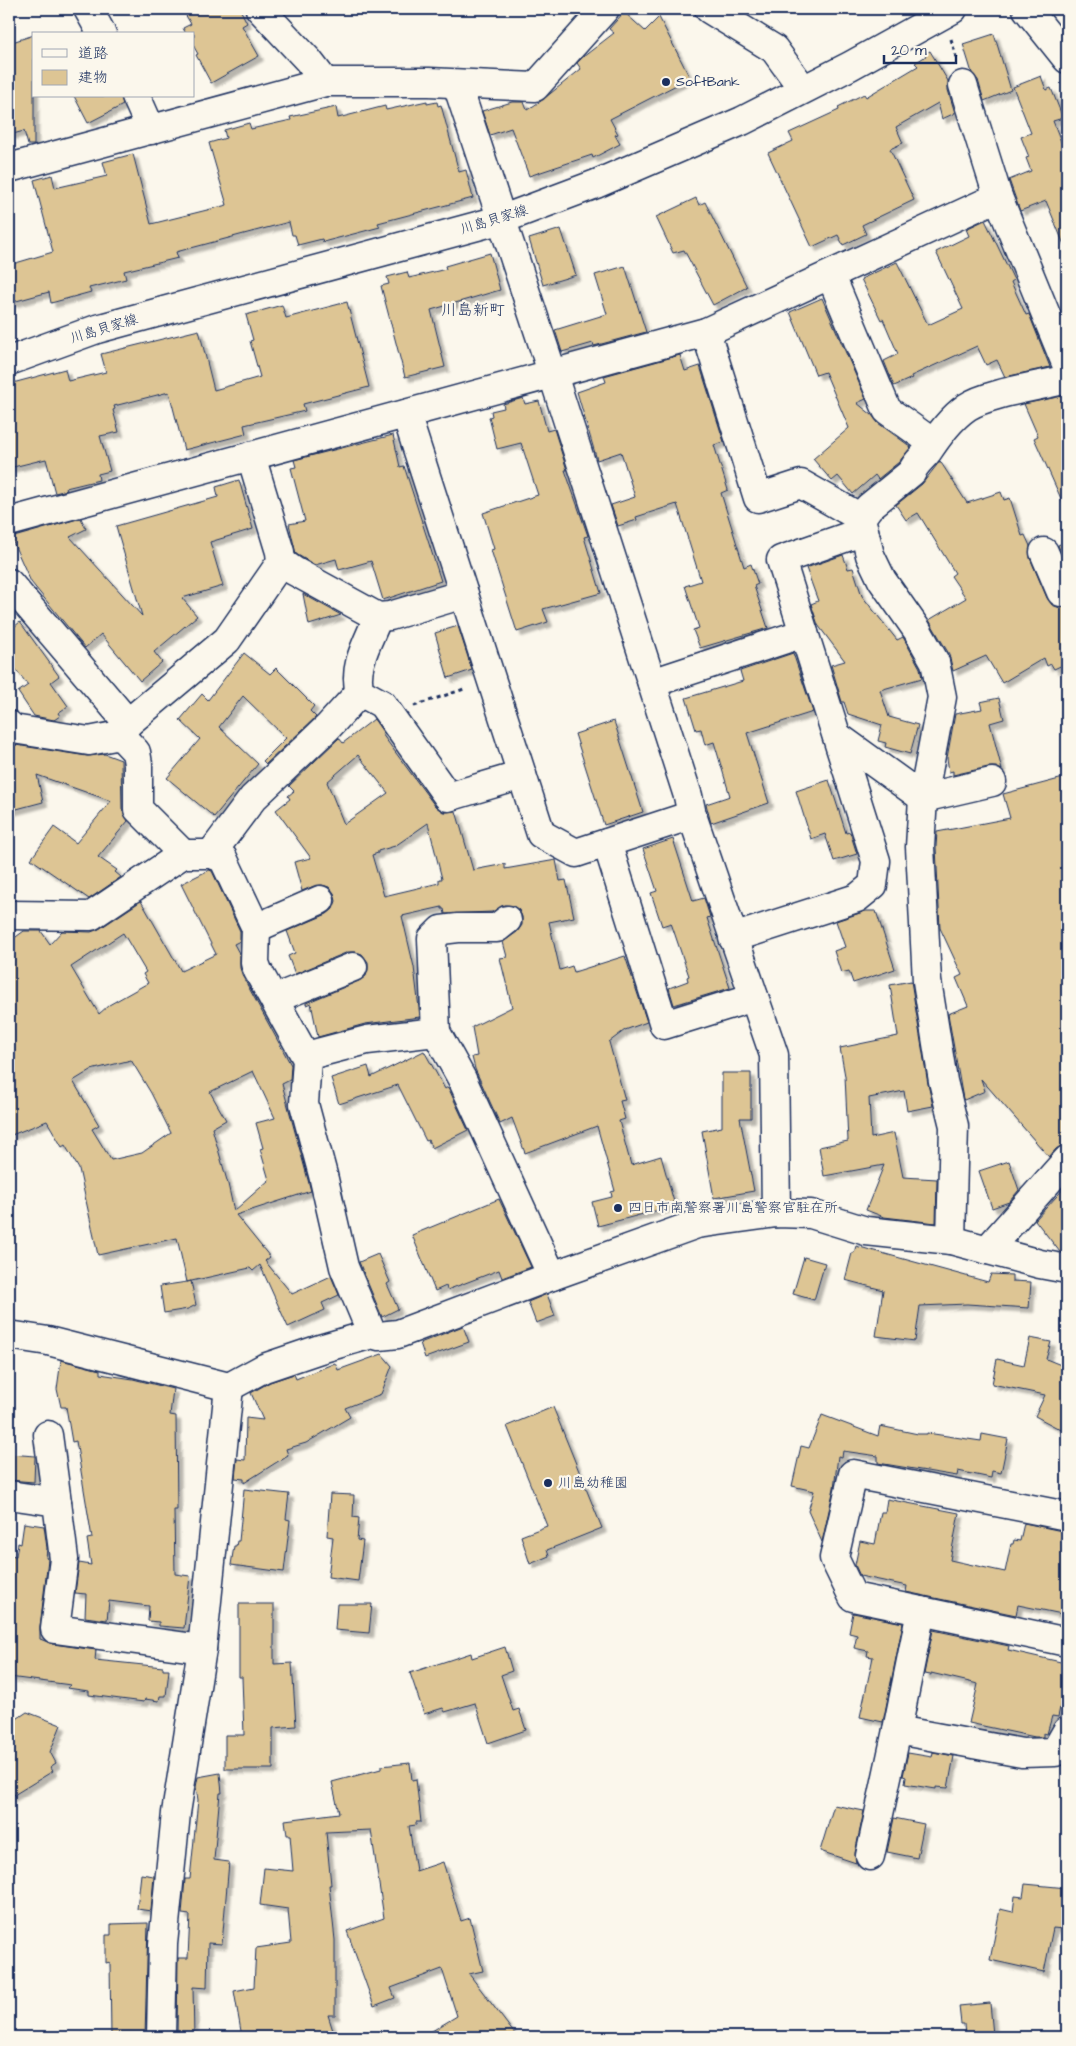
<svg xmlns="http://www.w3.org/2000/svg" width="1076" height="2046" font-family="'Architects Daughter','Klee One',sans-serif">
<defs>
<filter id="shadow"><feDropShadow dx="4.5" dy="4.5" stdDeviation="1" flood-color="#0004"/></filter>
</defs>
<rect width="100%" height="100%" fill="#fbf7ec"/>
<filter id="ink" filterUnits="userSpaceOnUse"><feTurbulence type="fractalNoise" baseFrequency=".02" numOctaves="2"/><feDisplacementMap in="SourceGraphic" scale="10" xChannelSelector="R" yChannelSelector="G"/><feConvolveMatrix kernelMatrix="1 2 1 2 8 2 1 2 1" color-interpolation-filters="sRGB"/></filter>
<g filter="url(#ink)">
<g fill="#ddc594" stroke="#1b2f5e" fill-rule="evenodd" filter="url(#shadow)">
<polygon points="182,9 240,9 247,23 242,26 259,56 211,83 196,55 198,54 194,47 194,34 186,34 183,28 191,24"/>
<polygon points="624,12 645,31 659,17 690,78 610,119 618,134 615,135 620,144 593,158 592,155 529,176 511,128 490,135 482,111 512,102 524,102 527,110 541,101 581,69 577,63 583,57 614,33 609,29"/>
<polygon points="994,34 1011,90 984,101 978,80 972,73 963,44"/>
<polygon points="34,35 34,145 28,145 24,131 9,135 9,43"/>
<polygon points="930,51 948,81 948,90 955,113 942,119 938,103 896,127 903,143 890,149 914,200 862,225 866,234 843,245 838,235 812,247 768,153 793,141 789,133 839,110 838,107 864,94 866,97 918,66 915,63 926,56 925,53"/>
<polygon points="1041,76 1046,90 1051,88 1063,118 1053,121 1067,157 1067,252 1046,201 1020,211 1009,180 1031,171 1026,158 1029,157 1021,137 1031,133 1013,87"/>
<polygon points="74,96 121,96 123,105 88,123"/>
<polygon points="427,101 427,104 437,102 438,106 441,105 459,172 466,170 473,198 378,223 380,227 323,242 322,239 298,245 295,235 292,235 289,222 176,252 178,258 124,271 126,279 89,288 91,292 51,303 49,292 9,303 9,265 53,252 34,180 52,175 55,188 107,176 103,162 133,154 151,224 227,205 209,143 226,138 224,130 249,123 251,129 291,120 290,117 336,107 338,118 385,106 386,110"/>
<polygon points="696,198 699,205 705,202 747,287 713,305 684,250 673,253 656,217"/>
<polygon points="985,220 1014,280 1011,282 1026,315 1029,314 1050,367 1005,377 997,360 986,365 977,346 911,376 912,378 894,386 884,361 898,354 883,319 881,320 861,279 897,262 928,325 963,309 936,252 969,236 966,229"/>
<polygon points="561,229 576,275 543,285 529,239"/>
<polygon points="490,253 500,290 431,310 445,367 405,377 381,286 389,284 387,277 407,272 409,278 446,269 445,266"/>
<polygon points="625,266 646,332 594,346 593,343 562,352 555,330 607,314 595,275"/>
<polygon points="822,298 866,399 857,403 872,415 878,423 911,447 899,462 878,479 875,475 853,494 838,476 832,481 813,459 849,428 825,372 816,375 790,312"/>
<polygon points="347,302 369,387 303,404 305,411 244,425 246,434 184,450 169,392 114,406 115,409 113,410 119,432 100,436 110,471 98,474 99,480 66,488 67,490 55,493 46,459 9,468 9,384 65,369 68,381 106,372 101,354 199,330 214,390 260,377 250,341 253,340 246,315 282,305 286,318"/>
<polygon points="680,355 685,371 700,366 724,442 714,445 728,490 721,493 744,567 751,564 758,584 754,586 768,628 700,648 693,630 699,628 685,586 701,581 677,504 636,517 637,520 618,526 611,505 635,497 621,452 597,460 577,392 606,382 604,376"/>
<polygon points="1062,396 1067,409 1067,512 1034,438 1038,436 1024,404"/>
<polygon points="523,398 525,404 539,401 547,431 554,429 567,470 565,470 588,536 584,537 601,593 543,609 548,622 517,632 491,550 494,549 483,513 538,495 521,443 497,449 489,417 492,416 491,411 504,408 503,404"/>
<polygon points="393,435 400,467 404,466 441,581 383,600 371,561 339,570 336,559 315,565 296,554 289,524 305,521 291,468 296,467 294,460"/>
<polygon points="940,461 967,503 1001,492 1004,500 1010,498 1022,536 1025,535 1030,546 1030,558 1047,598 1052,605 1060,608 1067,606 1067,663 1054,669 1051,664 1047,666 1044,658 1002,683 986,656 953,671 949,654 929,620 966,598 951,576 955,573 918,513 906,520 896,505 922,484"/>
<polygon points="239,480 253,529 210,542 223,586 182,598 197,616 154,652 162,662 140,681 101,634 85,648 31,582 12,540 15,539 14,537 81,518 86,529 70,537 142,616 116,526 218,497 216,487"/>
<polygon points="1067,541 1067,567 1058,545"/>
<polygon points="843,555 848,569 853,568 862,596 897,640 903,637 920,668 922,678 880,690 889,717 918,725 910,754 885,747 886,743 878,741 882,725 848,714 844,702 842,702 831,665 845,661 818,625 811,604 818,601 806,568"/>
<polygon points="303,594 341,615 309,625"/>
<polygon points="20,622 59,676 51,682 68,706 58,713 60,716 54,720 34,716 18,692 28,685 9,661 9,631"/>
<polygon points="458,626 472,670 448,678 435,633"/>
<polygon points="244,653 270,674 276,668 314,706 310,711 316,717 266,764 263,761 286,738 243,696 219,727 258,764 214,817 167,778 200,739 180,720 202,694 208,700"/>
<polygon points="793,653 813,712 747,733 769,803 711,823 706,804 730,796 714,742 705,745 701,729 696,730 686,698 743,681 740,671"/>
<polygon points="999,698 1004,719 990,723 1002,770 996,767 988,767 953,775 953,771 949,772 947,758 955,714 982,709 980,702"/>
<path d="M374 719 383 732 382 734 435 806 443 812 456 811 473 870 505 864V869L556 860 560 881 566 880 574 917 549 922 560 970 572 966 574 972 625 956 647 1022 625 1030 609 1042 625 1100 620 1101 625 1119 619 1121 631 1165 661 1156 674 1202 665 1205 666 1208 598 1226 592 1202 612 1197 611 1192 615 1191 597 1126 525 1153 512 1118 500 1124 475 1069 472 1057 477 1056 472 1027 512 1007 500 958 507 957 503 942 517 932 522 925V917L519 910 513 906 504 905 492 912 445 914 444 909H442V907L402 916 414 967 420 1017 365 1024 318 1037 311 1003 306 1005V1003L359 981 366 976 368 970V962L362 954 356 952H348L295 974 288 956 295 953 287 931 327 914 333 909 336 901 334 893 329 887 322 885 314 886 302 891 294 862 311 858 276 810 290 799 288 796 294 791 289 786 339 738 343 743ZM358 755 388 793 344 824 327 782ZM428 823 442 879H439V883L384 896 372 855 378 853V851L395 846Z"/>
<polygon points="614,721 643,812 604,825 575,734"/>
<polygon points="9,744 87,756 105,754 121,760 122,809 128,821 98,857 117,870 115,872 121,877 89,899 31,859 54,827 76,843 111,801 37,775 43,802 9,811"/>
<polygon points="1067,777 1067,1145 1062,1145 1056,1149 1049,1157 981,1079 985,1091 964,1100 963,1099 948,1014 968,1006 956,978 962,975 940,928 936,847 937,832 1010,818 1003,794"/>
<polygon points="829,780 846,833 850,832 857,854 834,861 825,834 811,839 796,791"/>
<polygon points="673,839 693,901 704,898 710,917 707,918 730,988 674,1005 669,988 688,981 687,977 689,976 671,923 662,926 651,893 657,891 643,849"/>
<path d="M209 870 212 871 240 931V941L234 944 240 955V968L243 977 291 1065 290 1080 282 1084 311 1191 236 1215 270 1257 265 1261 292 1294 331 1276 339 1295 322 1303 325 1310 288 1327 260 1265 253 1271 250 1268 187 1282 191 1281 196 1305 188 1309 164 1313 160 1286 187 1282 177 1238 98 1255 79 1169 65 1145 62 1147 47 1121 9 1136V942L24 931H41L50 944 62 931 91 932 99 929 141 901 181 971 216 954 181 884ZM123 933 146 972 143 974 148 983 109 1005 99 1014 71 967ZM131 1060 151 1093 171 1133 142 1153 111 1160 92 1129 99 1125 73 1081 91 1070ZM253 1071 275 1118 256 1123 263 1148 260 1149 269 1180 234 1211 228 1184 212 1128 226 1120 210 1092Z"/>
<polygon points="866,911 876,911 895,969 853,983 849,971 841,973 834,951 845,947 836,921"/>
<polygon points="911,981 928,1084 933,1106 907,1111 904,1091 869,1098 871,1138 894,1133 903,1177 937,1179 936,1223 884,1217 866,1210 884,1165 824,1176 819,1147 848,1141 845,1076 840,1048 898,1036 890,985"/>
<polygon points="424,1051 445,1089 448,1087 468,1130 432,1148 428,1140 426,1141 398,1085 339,1104 331,1078 368,1066 371,1077"/>
<polygon points="722,1073 751,1073 751,1118 740,1118 754,1191 714,1198 702,1131 722,1127"/>
<polygon points="1009,1161 1019,1190 1009,1202 992,1208 979,1171"/>
<polygon points="1067,1185 1067,1253 1060,1252 1035,1220"/>
<polygon points="499,1199 531,1267 502,1278 499,1270 447,1290 446,1286 435,1291 412,1235"/>
<polygon points="856,1246 988,1282 991,1274 1012,1275 1012,1281 1031,1282 1029,1308 967,1304 920,1306 915,1341 876,1336 883,1290 845,1280 852,1253 854,1253"/>
<polygon points="378,1254 390,1282 387,1284 398,1309 382,1317 359,1262"/>
<polygon points="804,1257 825,1263 814,1300 793,1294"/>
<polygon points="547,1294 555,1316 536,1323 528,1302"/>
<polygon points="463,1326 469,1342 425,1358 420,1343"/>
<polygon points="1030,1338 1051,1342 1046,1359 1061,1365 1067,1351 1067,1433 1035,1416 1045,1395 992,1384 997,1359 1024,1365"/>
<polygon points="382,1354 392,1366 381,1394 345,1408 350,1417 306,1443 286,1449 288,1455 244,1483 244,1479 235,1478 237,1459 245,1460 246,1418 263,1420 251,1393 270,1382 294,1374 296,1379 335,1363 338,1370"/>
<polygon points="61,1360 100,1370 100,1374 133,1379 173,1389 170,1415 176,1416 177,1510 174,1510 175,1574 190,1576 184,1628 159,1626 159,1622 148,1621 149,1606 109,1601 107,1620 85,1617 86,1594 75,1593 79,1563 91,1565 87,1539 92,1538 76,1441 72,1442 66,1407 61,1407 57,1389"/>
<polygon points="553,1407 602,1528 547,1550 549,1556 530,1564 521,1536 547,1526 507,1426"/>
<polygon points="822,1415 878,1436 880,1426 918,1434 927,1434 927,1433 981,1441 982,1434 1008,1439 1001,1473 992,1471 991,1478 958,1471 957,1476 878,1463 878,1456 843,1451 842,1457 838,1456 834,1488 822,1542 808,1511 814,1491 792,1486 801,1446 809,1448"/>
<polygon points="9,1454 35,1456 34,1482 9,1480"/>
<polygon points="244,1489 289,1494 286,1519 290,1520 284,1572 231,1565 234,1546 236,1546 237,1541 239,1541"/>
<polygon points="330,1494 354,1495 353,1517 359,1518 357,1540 363,1541 358,1581 328,1577 333,1537 327,1536"/>
<polygon points="887,1499 959,1513 950,1560 1005,1572 1011,1544 1013,1544 1014,1540 1020,1541 1024,1523 1062,1531 1061,1541 1067,1542 1067,1615 1018,1605 1016,1615 906,1592 907,1586 860,1576 855,1565 860,1541 875,1544 881,1512 885,1512"/>
<polygon points="24,1523 44,1526 47,1548 46,1558 48,1559 40,1627 40,1639 53,1644 96,1650 95,1660 163,1667 163,1670 169,1670 166,1696 160,1696 159,1701 145,1699 144,1702 89,1695 89,1691 67,1688 71,1685 9,1677 9,1555 16,1556 18,1543 21,1544"/>
<polygon points="239,1604 274,1604 274,1664 292,1663 296,1726 273,1728 273,1769 225,1769 225,1735 244,1735 242,1677 239,1677"/>
<polygon points="337,1604 372,1604 369,1633 335,1630"/>
<polygon points="853,1613 903,1623 883,1722 860,1717 873,1657 867,1656 868,1651 854,1648 857,1635 849,1633"/>
<polygon points="933,1630 1009,1646 1008,1650 1065,1663 1062,1678 1066,1679 1058,1717 1052,1716 1047,1734 1043,1733 1043,1737 1035,1737 969,1723 978,1684 931,1673 931,1675 924,1674"/>
<polygon points="505,1647 512,1671 501,1675 513,1711 519,1709 526,1730 488,1743 475,1703 445,1712 443,1708 424,1714 410,1673 471,1653 472,1658"/>
<polygon points="27,1712 61,1725 50,1752 56,1763 50,1767 53,1771 9,1798 9,1724"/>
<polygon points="933,1752 954,1756 948,1788 936,1787 936,1789 905,1784 906,1777 903,1776 908,1753 932,1757"/>
<polygon points="410,1763 412,1780 416,1779 421,1822 416,1822 416,1825 409,1826 416,1871 443,1862 461,1921 470,1918 483,1971 469,1974 517,2037 422,2037 457,2016 442,1969 391,1988 395,1998 374,2006 347,1931 384,1918 371,1830 326,1832 331,1885 329,1885 335,1940 335,2015 328,2015 335,2037 242,2037 234,1991 254,1987 256,1948 291,1943 288,1909 260,1905 264,1868 293,1871 290,1835 287,1835 285,1820 339,1813 332,1782 381,1769 381,1766"/>
<polygon points="220,1773 222,1793 220,1793 214,1860 229,1862 222,1944 208,1943 207,1988 193,1987 194,2037 177,2037 178,1958 188,1958 190,1915 182,1914 185,1879 190,1879 198,1800 196,1787 198,1777"/>
<polygon points="834,1805 864,1811 855,1853 856,1863 820,1851"/>
<polygon points="894,1818 924,1824 917,1858 887,1852"/>
<polygon points="141,1874 154,1876 151,1911 137,1909"/>
<polygon points="1025,1884 1067,1888 1067,1925 1063,1925 1063,1929 1053,1928 1044,1972 990,1960 1000,1909 1013,1912 1015,1896 1023,1897"/>
<polygon points="148,1923 145,2037 111,2037 110,1962 106,1963 106,1935 111,1935 111,1924"/>
<polygon points="990,2003 993,2035 965,2037 964,2024 961,2024 959,2006"/>
</g>
<g fill="none" stroke-linecap="round" stroke-linejoin="round">
<g stroke="#1b2f5e" stroke-width="31">
<g id="minor">
<polyline points="88,9 102,34"/>
<polyline points="260,9 308,60 325,82"/>
<polyline points="709,9 774,49 803,89"/>
<polyline points="1027,9 1067,59"/>
<polyline points="457,84 553,375 688,796 692,815 774,1055 776,1213"/>
<polyline points="963,85 998,197 1067,366"/>
<polyline points="136,96 151,130"/>
<polyline points="9,168 325,82 429,82 535,87 605,9"/>
<polyline points="831,276 887,410 933,443"/>
<polyline points="706,332 758,498 801,484 861,518"/>
<polyline points="406,414 541,834 576,853 692,815"/>
<polyline points="9,522 706,332 998,197"/>
<polyline points="1044,552 1061,592 1067,589"/>
<polyline points="281,562 294,571 378,617 390,616 464,594"/>
<polyline points="9,583 128,723 227,640 281,562 280,552 251,456"/>
<path d="M378 617C369 640 352 667 360 692L382 704 448 797 522 775"/>
<polyline points="804,633 781,560 864,531"/>
<polyline points="652,683 804,633 876,861 873,885 857,898 733,938"/>
<polyline points="9,725 13,729 89,741 120,735 128,723"/>
<polyline points="120,735 136,752 138,764 138,809 183,854"/>
<polyline points="837,736 923,798 992,782"/>
<polyline points="607,843 664,1025 754,997"/>
<polyline points="211,854 253,798 328,727 360,692"/>
<polyline points="9,915 91,916 183,854 211,854 223,858 256,928 255,963 258,971 307,1059 304,1104 323,1175 344,1267 372,1334"/>
<polyline points="507,920 497,928 458,928 441,930 432,939 436,1032 462,1079 552,1276"/>
<polyline points="256,928 320,900"/>
<polyline points="274,999 353,967"/>
<polyline points="306,1056 367,1040 436,1032"/>
<path d="M951 1240 954 1126 943 1081 927 981 920 847 923 798 942 697 935 662 917 630 882 580 870 555 861 518 869 507 912 472C915 463 923 458 928 451 939 435 951 418 967 407 988 393 1041 386 1067 379"/>
<polyline points="987,1250 1067,1160"/>
<polyline points="9,1335 48,1341 229,1387 264,1368 320,1349 372,1334 379,1336 398,1334 552,1276 697,1224 776,1213 811,1214 866,1231 951,1240 1040,1264 1067,1269"/>
<polyline points="48,1435 57,1502"/>
<polyline points="9,1495 57,1502 64,1559 55,1629 202,1649"/>
<polyline points="1067,1516 853,1474 834,1558 853,1597 921,1611 897,1730 1022,1753 1055,1752 1067,1731"/>
<polyline points="921,1611 1067,1642"/>
<polyline points="870,1856 897,1730"/>
<polyline points="161,2037 163,1944 176,1813 202,1649 229,1387"/>
</g>
</g>
<g stroke="#1b2f5e" stroke-width="31">
<polyline id="major" points="9,361 97,329 503,219 596,184 742,121 850,66 953,9"/>
</g>
<g stroke="#1b2f5e" stroke-width="3" stroke-dasharray="4 4" stroke-linecap="butt">
<polyline points="951,39 957,60"/>
<polyline points="414,706 467,688"/>
</g>
<use href="#minor" stroke="#fbf7ec" stroke-width="28"/>
<use href="#major" stroke="#fbf7ec" stroke-width="28"/>
</g>
</g>
<g fill="#1b2f5e" stroke="#fbf7ec" stroke-width="2">
<circle cx="666" cy="82" r="5"/>
<circle cx="618" cy="1208" r="5"/>
<circle cx="548" cy="1483" r="5"/>
</g>
<g text-anchor="middle" dominant-baseline="central" stroke-width="4.5" stroke-linejoin="round" paint-order="stroke">
<g font-size="14" fill="#1b2f5e" stroke="#fbf7ec" text-anchor="start">
<text x="676" y="82">SoftBank</text>
<text x="628" y="1208">四日市南警察署川島警察官駐在所</text>
<text x="558" y="1483">川島幼稚園</text>
</g>
<g font-size="14" fill="#1b2f5e" stroke="#fbf7ec">
<text transform="translate(494 220) rotate(-17)">川島貝家線</text>
<text transform="translate(104 329) rotate(-17)">川島貝家線</text>
</g>
<g font-size="16" fill="#1b2f5e" stroke="#fbf7ec">
<text x="473" y="310">川島新町</text>
</g>
</g>
<rect width="1076" height="2046" fill="none" stroke="#fbf7ec" stroke-width="30"/>
<rect x="15" y="15" width="1046" height="2016" fill="none" stroke="#1b2f5e" stroke-width="2" filter="url(#ink)"/>
<rect x="32" y="32" width="162" height="65" fill="#fbf7ec" stroke="#a1a7b3"/>
<rect x="42" y="49" width="25" height="8" fill="#fbf7ec" stroke="#a1a7b3"/>
<text x="78" y="58" font-size="15" fill="#1b2f5e">道路</text>
<rect x="42" y="70" width="25" height="15" fill="#ddc594" stroke="#a1a7b3"/>
<text x="78" y="82" font-size="15" fill="#1b2f5e">建物</text>
<path d="M884 55v8h72v-8" fill="none" stroke="#1b2f5e" stroke-width="2.5"/>
<text x="891" y="55" font-size="15" fill="#1b2f5e" stroke="#fbf7ec" stroke-width="4" paint-order="stroke">20 m</text>
</svg>
